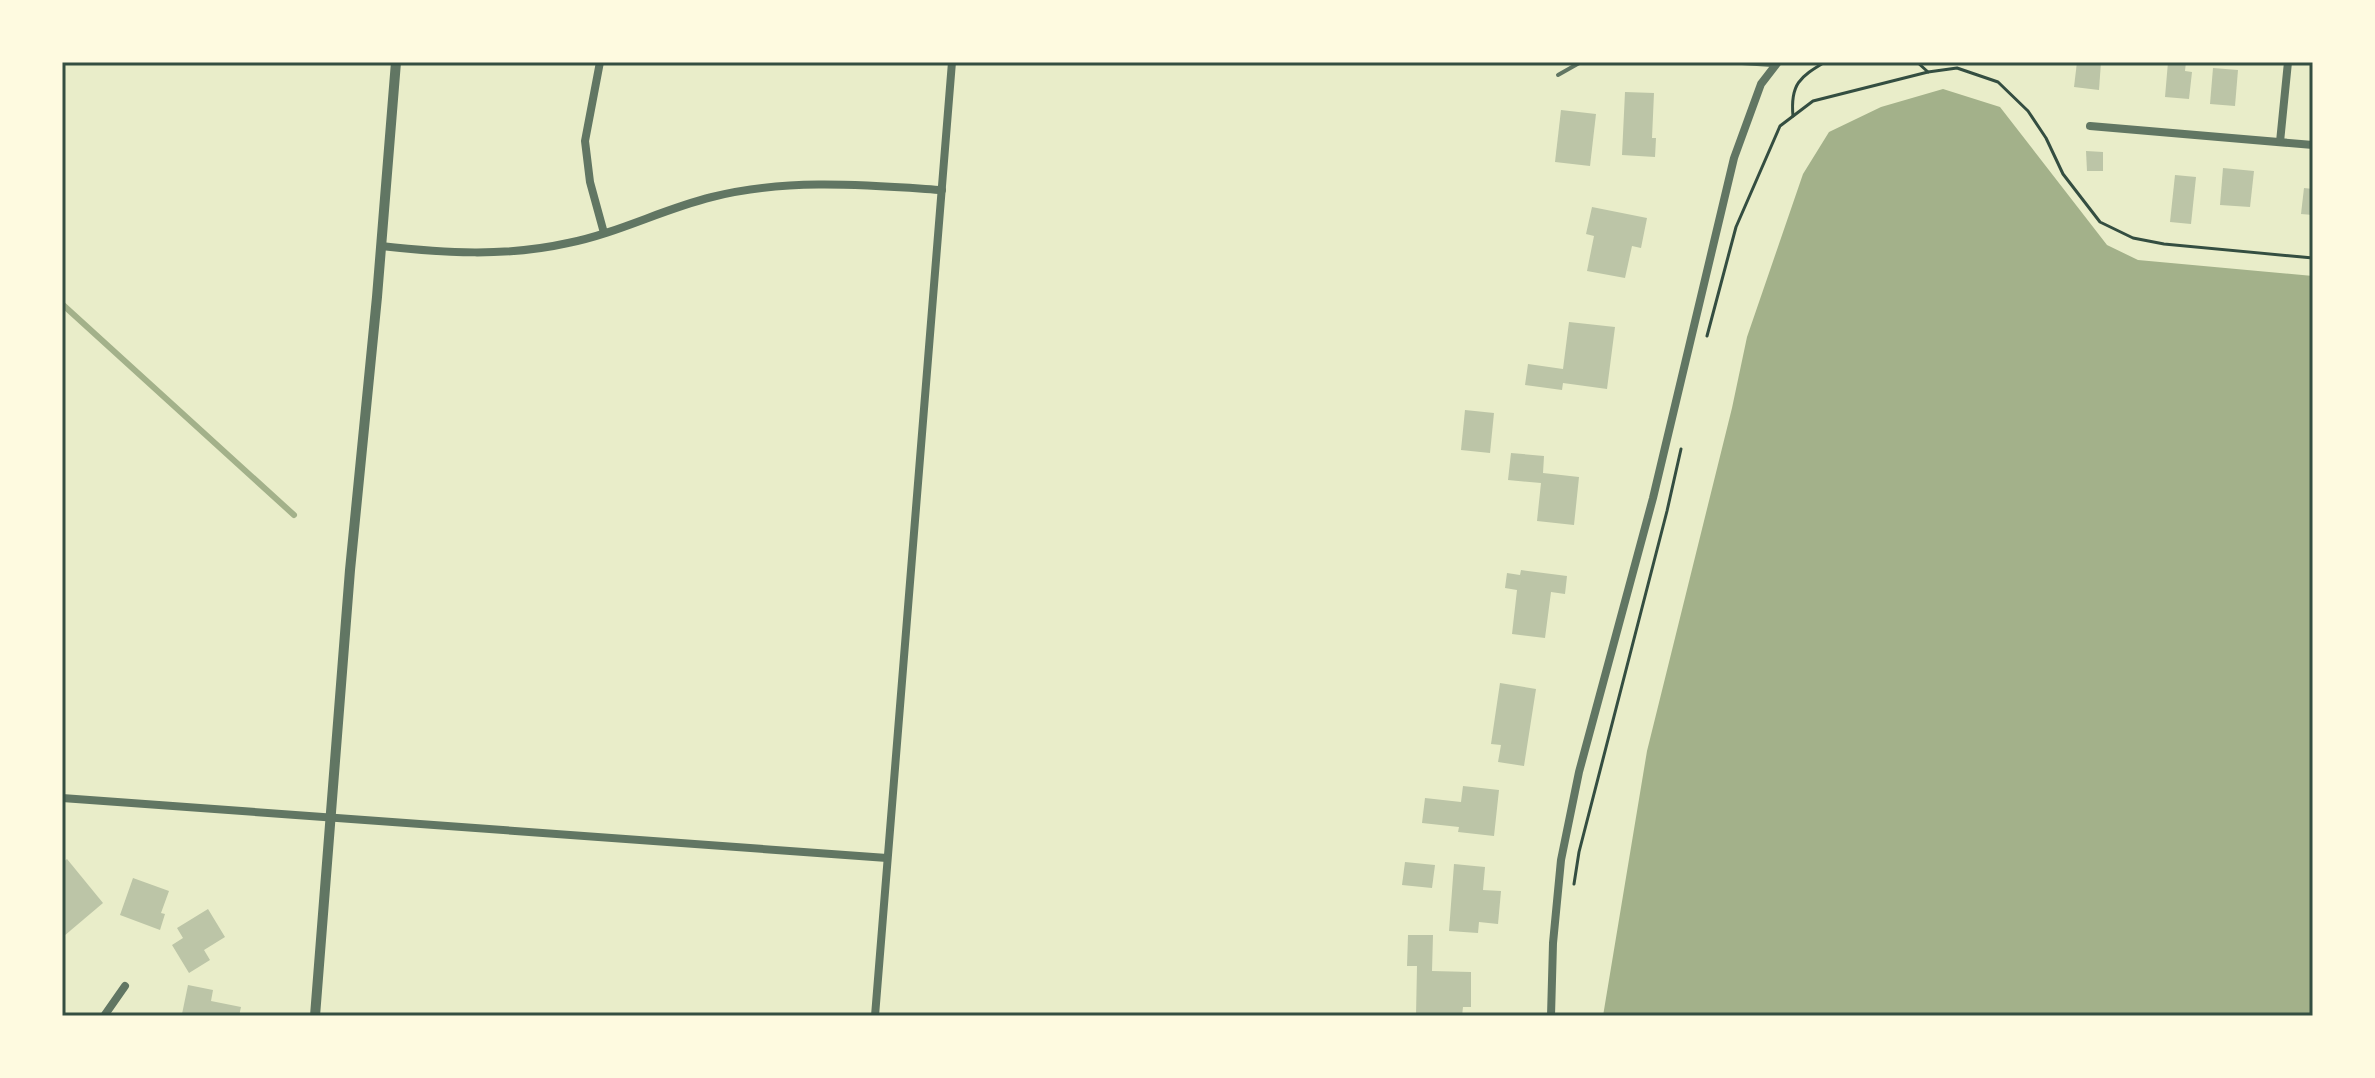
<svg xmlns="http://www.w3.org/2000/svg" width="2375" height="1078" font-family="Jost,sans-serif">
<rect width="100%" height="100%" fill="#e9edc9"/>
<polygon fill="#a3b18a" points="1943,89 2000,107 2107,245 2138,260 2313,276 2313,1016 1603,1016 1647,751 1732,408 1747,337 1803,174 1829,132 1881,107"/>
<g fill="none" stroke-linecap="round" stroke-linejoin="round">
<polyline stroke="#a3b18a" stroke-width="6" points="62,304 294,515"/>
</g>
<g fill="#bcc5a7">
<polygon points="2077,62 2101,62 2099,90 2074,87"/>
<polygon points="2168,62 2186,62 2185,71 2192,72 2189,99 2165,97"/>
<polygon points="2213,68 2238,70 2235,106 2210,104"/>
<polygon points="1625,92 1654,93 1652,138 1656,138 1655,157 1622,155"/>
<polygon points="1561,110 1596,114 1590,166 1555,162"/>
<polygon points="2086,151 2103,152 2103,171 2087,171"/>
<polygon points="2223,168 2254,171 2250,207 2220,205"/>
<polygon points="2175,175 2196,177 2191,224 2170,222"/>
<polygon points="2304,188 2313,189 2313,215 2301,214"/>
<polygon points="1592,207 1647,218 1641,248 1632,246 1625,278 1587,271 1594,236 1586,234"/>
<polygon points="1569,322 1615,327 1607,389 1563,383 1562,390 1525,385 1528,364 1563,369"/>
<polygon points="1465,410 1494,413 1490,453 1461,450"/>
<polygon points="1511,453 1544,456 1543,473 1579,477 1574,525 1537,521 1541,483 1508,480"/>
<polygon points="1521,570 1567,576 1565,594 1551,592 1545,638 1512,634 1517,590 1505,588 1507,573 1520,575"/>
<polygon points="1500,683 1536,689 1524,766 1498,762 1501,745 1491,744"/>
<polygon points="1463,786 1499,790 1494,836 1458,832 1459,827 1422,823 1425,798 1461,802"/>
<polygon points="67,859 103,903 64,936 62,863"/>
<polygon points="1405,862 1435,865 1432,888 1402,885"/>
<polygon points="1454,864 1485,867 1483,890 1501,891 1498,924 1479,922 1478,933 1449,931"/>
<polygon points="133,878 169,891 161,913 165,914 160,930 120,915"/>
<polygon points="208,909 225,937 204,950 210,960 189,973 172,945 183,938 177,928"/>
<polygon points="1408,935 1433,935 1432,971 1471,972 1471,1007 1463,1007 1462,1016 1416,1016 1417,966 1407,966"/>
<polygon points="188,985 213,990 211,1001 241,1007 239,1016 182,1014"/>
</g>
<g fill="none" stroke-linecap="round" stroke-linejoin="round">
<g stroke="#344e41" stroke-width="3">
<polyline points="1917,62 1928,72"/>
<path d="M1793 116C1790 84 1800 77 1825 62"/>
<polyline points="1707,336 1736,227 1780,126 1813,101 1928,72 1957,68 1998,82 2028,111 2046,138 2063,174 2100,222 2133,238 2164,244 2313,258"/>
<polyline points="1574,884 1579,852 1667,511 1681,449"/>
</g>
<g stroke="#617663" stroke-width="4">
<polyline points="1727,62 1772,65"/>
<polyline points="1558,75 1581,62"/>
</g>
<g stroke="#617663" stroke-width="8">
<polyline points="600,62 585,141 590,182 604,233"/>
<polyline points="2090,126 2313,145"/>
<polyline points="2280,142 2288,62"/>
<path d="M381 246C444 253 506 257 568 243 618 233 663 209 712 197 788 178 865 185 942 190"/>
<polyline points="62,798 887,858"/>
<polyline points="104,1016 125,986"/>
<polyline points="875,1016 952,62"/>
<polyline points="1551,1016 1553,943 1561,860 1579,772 1653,498 1734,158 1761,84 1778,62"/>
</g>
<polyline stroke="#617663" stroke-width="10" points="315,1016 350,570 377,297 396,62"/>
</g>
<rect width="2375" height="1078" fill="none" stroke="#fefae0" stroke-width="128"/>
<rect x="64" y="64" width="2247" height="950" fill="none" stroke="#344e41" stroke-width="3"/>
</svg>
